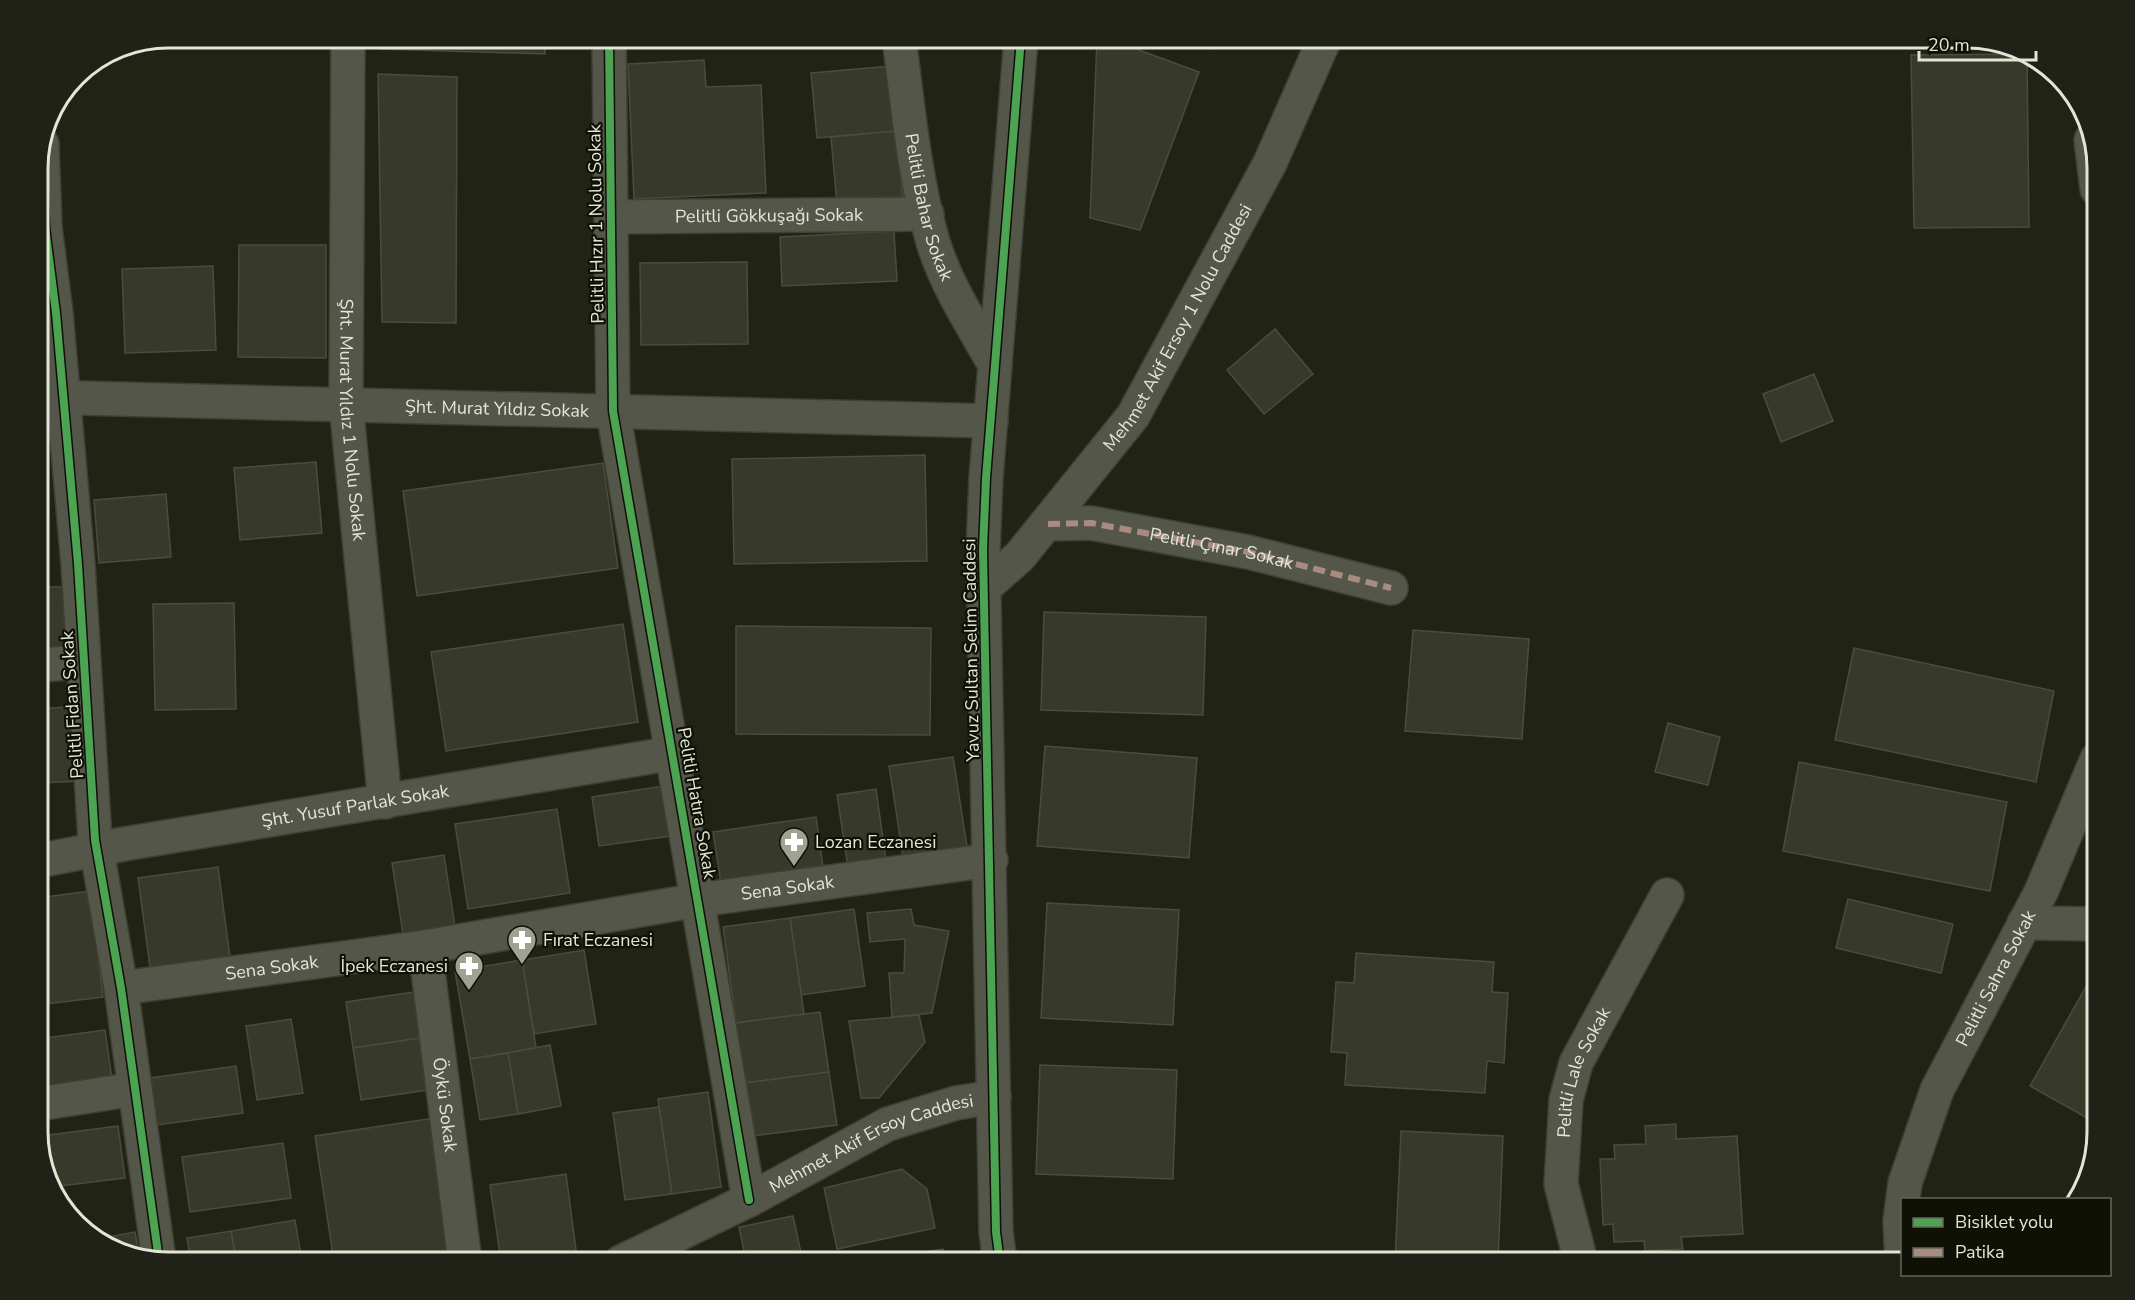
<svg xmlns="http://www.w3.org/2000/svg" width="2135" height="1300" font-family="'Nunito Sans',sans-serif">
<rect width="100%" height="100%" fill="#212314"/>
<g fill="#383a29" stroke="#4a4c3f" stroke-width="1.5">
<polygon points="380,38 545,38 545,54 381,49"/>
<polygon points="1097,38 1106,38 1199,72 1140,230 1090,218"/>
<polygon points="1181,38 1220,38 1214,49"/>
<polygon points="2027,54 2029,227 1914,228 1911,55"/>
<polygon points="704,60 706,87 761,85 766,193 634,199 628,64"/>
<polygon points="891,66 896,131 817,138 811,73"/>
<polygon points="378,74 457,77 456,323 382,322"/>
<polygon points="896,131 903,199 837,205 831,137"/>
<polygon points="894,231 897,281 782,286 780,237"/>
<polygon points="239,245 326,245 326,358 238,357"/>
<polygon points="747,262 748,344 641,345 640,263"/>
<polygon points="213,266 216,350 125,353 122,269"/>
<polygon points="1275,329 1313,374 1264,414 1227,370"/>
<polygon points="1814,374 1833,421 1781,442 1763,394"/>
<polygon points="925,455 927,561 734,564 732,459"/>
<polygon points="316,462 322,533 240,540 234,468"/>
<polygon points="603,463 618,568 417,596 403,491"/>
<polygon points="166,494 171,557 99,563 94,500"/>
<polygon points="38,587 70,587 71,656 38,656"/>
<polygon points="234,603 236,709 155,710 153,604"/>
<polygon points="1044,612 1206,617 1203,715 1041,710"/>
<polygon points="623,624 638,722 446,751 431,652"/>
<polygon points="736,626 931,628 930,735 736,734"/>
<polygon points="1413,630 1529,639 1522,739 1405,731"/>
<polygon points="1854,648 2054,691 2036,782 1835,740"/>
<polygon points="80,706 84,781 38,783 38,709"/>
<polygon points="1668,723 1720,737 1708,785 1655,772"/>
<polygon points="1045,746 1197,758 1189,858 1037,846"/>
<polygon points="953,757 969,859 905,869 889,766"/>
<polygon points="1799,762 2007,802 1990,891 1783,851"/>
<polygon points="670,785 678,835 599,846 592,797"/>
<polygon points="876,789 887,868 849,874 837,795"/>
<polygon points="557,809 570,893 468,909 455,824"/>
<polygon points="816,817 825,881 723,896 713,832"/>
<polygon points="444,855 457,939 405,947 392,863"/>
<polygon points="218,867 232,972 152,982 138,878"/>
<polygon points="90,891 103,997 38,1005 38,898"/>
<polygon points="1848,899 1953,924 1941,973 1836,948"/>
<polygon points="1047,903 1179,910 1173,1025 1041,1018"/>
<polygon points="854,909 865,986 801,995 790,918"/>
<polygon points="911,909 914,925 949,931 932,1013 892,1017 889,973 904,973 905,939 870,942 867,913"/>
<polygon points="790,918 804,1014 736,1023 723,927"/>
<polygon points="584,950 596,1024 534,1034 522,960"/>
<polygon points="1356,953 1494,962 1492,992 1508,993 1504,1063 1487,1061 1485,1093 1345,1085 1347,1053 1331,1052 1336,982 1354,983"/>
<polygon points="522,960 536,1048 470,1059 455,971"/>
<polygon points="2088,983 2097,988 2096,1123 2030,1086"/>
<polygon points="420,991 427,1037 353,1048 346,1002"/>
<polygon points="820,1012 829,1072 744,1083 736,1023"/>
<polygon points="919,1015 925,1042 879,1098 861,1098 849,1021"/>
<polygon points="291,1019 303,1093 257,1100 246,1026"/>
<polygon points="105,1030 112,1079 38,1088 38,1039"/>
<polygon points="427,1037 434,1089 361,1100 353,1048"/>
<polygon points="550,1045 561,1106 518,1114 508,1053"/>
<polygon points="508,1053 518,1114 480,1120 470,1059"/>
<polygon points="1040,1065 1177,1070 1173,1179 1036,1174"/>
<polygon points="236,1066 243,1113 157,1125 150,1078"/>
<polygon points="829,1072 837,1125 752,1136 744,1083"/>
<polygon points="708,1092 721,1187 672,1194 658,1099"/>
<polygon points="659,1107 672,1194 625,1200 613,1113"/>
<polygon points="441,1117 463,1262 334,1262 315,1136"/>
<polygon points="1676,1124 1676,1139 1737,1136 1743,1234 1681,1237 1683,1249 1645,1251 1644,1241 1614,1242 1613,1224 1603,1225 1600,1159 1615,1159 1614,1145 1646,1144 1645,1126"/>
<polygon points="118,1126 125,1178 52,1187 44,1159 41,1136"/>
<polygon points="1401,1131 1503,1136 1498,1262 1395,1262"/>
<polygon points="283,1143 291,1198 190,1212 182,1157"/>
<polygon points="902,1169 927,1189 935,1228 837,1249 824,1188"/>
<polygon points="566,1174 577,1257 537,1262 501,1262 490,1185"/>
<polygon points="793,1216 803,1262 692,1262 744,1251 739,1227"/>
<polygon points="295,1220 302,1262 236,1262 231,1231"/>
<polygon points="231,1231 236,1262 191,1262 187,1238"/>
<polygon points="135,1232 139,1255 103,1245 97,1239"/>
<polygon points="943,1249 945,1262 878,1262 877,1259"/>
</g>
<g fill="none" stroke-linecap="round" stroke-linejoin="round">
<g stroke="#3e4034" stroke-width="36">
<g id="minor">
<path id="s1" d="M348 38 346 404 385 802"/>
<polyline points="609,38 613,411 749,1200"/>
<path id="s2" d="M899 38C908 106 914 176 933 242 946 285 973 326 995 365"/>
<polyline points="2091,140 2097,189"/>
<polyline points="42,144 45,227 56,313 78,564 95,840 121,988 159,1260"/>
<path id="s3" d="M611 217 927 214"/>
<path id="s4" d="M38 397 991 421"/>
<polyline points="1048,524 1091,523 1248,552 1391,588"/>
<path id="s5" d="M984 588 1020 556 1133 416 1270 163 1325 38"/>
<polyline points="38,665 84,662"/>
<path id="s6" d="M38 861 124 844 674 753"/>
<polyline points="2024,923 2097,924"/>
<path id="s7" d="M425 947 465 1262"/>
<path id="s8" d="M121 988 425 947 698 900 991 860"/>
<polyline points="38,1104 135,1089"/>
<path id="s9" d="M621 1262 749 1200 888 1124 956 1103 994 1097"/>
<polyline points="1000,1262 996,1232 983,550 986,478 1021,38"/>
<path id="s10" d="M1581 1262 1561 1184 1566 1100 1576 1063 1667 895"/>
<path id="s11" d="M1902 1262 1900 1221 1905 1183 1937 1090 2041 892 2097 759"/>
</g>
</g>
<use href="#minor" stroke="#545649" stroke-width="33"/>
<path stroke="#a88b81" stroke-width="6" stroke-dasharray="12 6" stroke-linecap="butt" id="s12" d="M1048 524 1091 523 1248 552 1391 588"/>
<g stroke="#0f1106" stroke-width="11">
<g id="cycleway">
<polyline points="609,38 613,411 749,1200"/>
<polyline points="42,144 45,227 56,313 78,564 95,840 121,988 159,1260"/>
<polyline points="1000,1262 996,1232 983,550 986,478 1021,38"/>
</g>
</g>
<use href="#cycleway" stroke="#4ca352" stroke-width="8"/>
</g>
<defs>
<g id="pharmacy-pin" transform="scale(1.5)"><path d="M0 17L-7.5 6A9.5 9.5 0 1 1 7.5 6Z" fill="#9fa292" stroke="#0f1106"/><path d="M-2-6h4v4h4v4h-4v4h-4v-4h-4v-4h4Z" fill="#fff"/></g>
</defs>
<g fill-rule="evenodd">
<use href="#pharmacy-pin" x="794" y="842"/>
<use href="#pharmacy-pin" x="522" y="940"/>
<use href="#pharmacy-pin" x="469" y="966"/>
</g>
<g text-anchor="middle" dominant-baseline="central" stroke-width="4.5" stroke-linejoin="round" paint-order="stroke">
<g font-size="18" fill="#e3e6d6" stroke="#0f1106">
<text stroke="none"><textPath href="#s2" startOffset="172">Pelitli Bahar Sokak</textPath></text>
<text stroke="none"><textPath href="#s3" startOffset="158">Pelitli Gökkuşağı Sokak</textPath></text>
<text transform="translate(596 224) rotate(-91)">Pelitli Hızır 1 Nolu Sokak</text>
<text stroke="none"><textPath href="#s5" startOffset="327">Mehmet Akif Ersoy 1 Nolu Caddesi</textPath></text>
<text stroke="none"><textPath href="#s4" startOffset="459">Şht. Murat Yıldız Sokak</textPath></text>
<text stroke="none"><textPath href="#s1" startOffset="382">Şht. Murat Yıldız 1 Nolu Sokak</textPath></text>
<text stroke="none"><textPath href="#s12" startOffset="176">Pelitli Çınar Sokak</textPath></text>
<text transform="translate(971 650) rotate(-91)">Yavuz Sultan Selim Caddesi</text>
<text transform="translate(72 705) rotate(-94)">Pelitli Fidan Sokak</text>
<text transform="translate(697 803) rotate(80)">Pelitli Hatıra Sokak</text>
<text stroke="none"><textPath href="#s6" startOffset="322">Şht. Yusuf Parlak Sokak</textPath></text>
<text stroke="none"><textPath href="#s8" startOffset="674">Sena Sokak</textPath></text>
<text stroke="none"><textPath href="#s8" startOffset="152">Sena Sokak</textPath></text>
<text stroke="none"><textPath href="#s11" startOffset="304">Pelitli Sahra Sokak</textPath></text>
<text stroke="none"><textPath href="#s10" startOffset="196">Pelitli Lale Sokak</textPath></text>
<text stroke="none"><textPath href="#s7" startOffset="159">Öykü Sokak</textPath></text>
<text stroke="none"><textPath href="#s9" startOffset="278">Mehmet Akif Ersoy Caddesi</textPath></text>
</g>
<g font-size="18" fill="#e3e6d6" stroke="#0f1106" text-anchor="start">
<text x="815" y="842">Lozan Eczanesi</text>
<text x="543" y="940">Fırat Eczanesi</text>
<text x="448" y="966" text-anchor="end">İpek Eczanesi</text>
</g>
</g>
<path d="M0 0H2135V1300H0ZM168 48H1967A120 120 0 0 1 2087 168V1132A120 120 0 0 1 1967 1252H168A120 120 0 0 1 48 1132V168A120 120 0 0 1 168 48Z" fill="#202217" fill-rule="evenodd"/>
<path fill="none" stroke="#e3e6d6" stroke-width="3" d="M168 48H1967A120 120 0 0 1 2087 168V1132A120 120 0 0 1 1967 1252H168A120 120 0 0 1 48 1132V168A120 120 0 0 1 168 48Z"/>
<rect x="1901" y="1198" width="210" height="78" fill="#0f1106" stroke="#646659" stroke-width="1.5"/>
<rect x="1913" y="1218" width="30" height="9" fill="#4ca352" stroke="#646659" stroke-width="1.5"/>
<text x="1955" y="1228" font-size="18" fill="#e3e6d6">Bisiklet yolu</text>
<rect x="1913" y="1248" width="30" height="9" fill="#a88b81" stroke="#646659" stroke-width="1.5"/>
<text x="1955" y="1258" font-size="18" fill="#e3e6d6">Patika</text>
<path d="M1919 51v9h117v-9" fill="none" stroke="#e3e6d6" stroke-width="3"/>
<text x="1928" y="51" font-size="18" fill="#e3e6d6" stroke="#0f1106" stroke-width="4.5" paint-order="stroke">20 m</text>
</svg>
